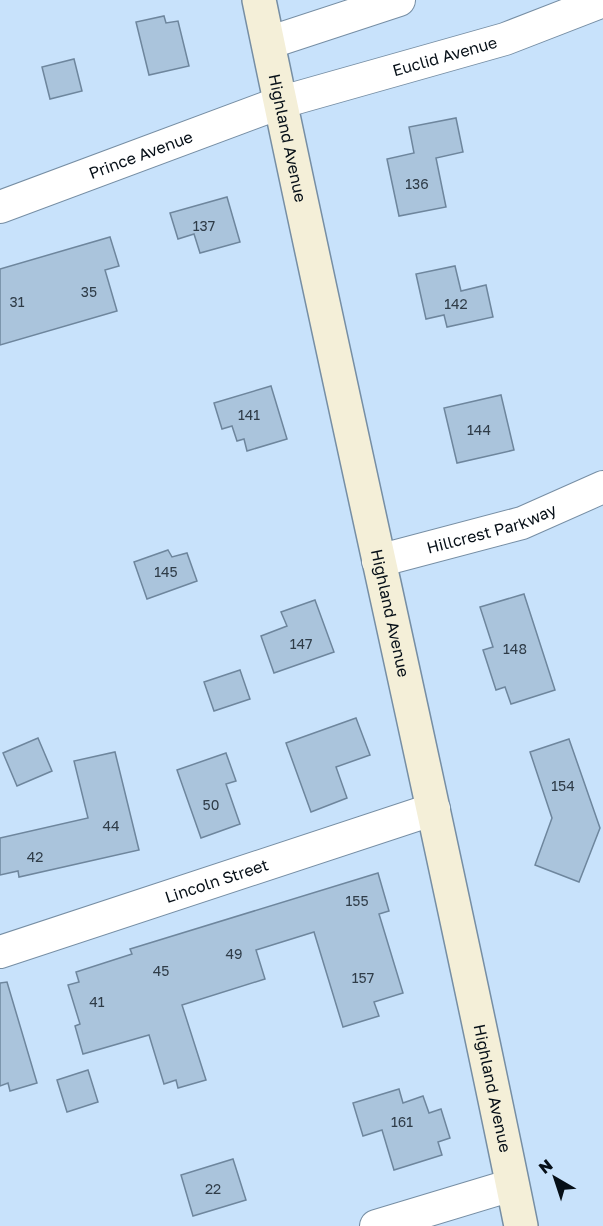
<svg xmlns="http://www.w3.org/2000/svg" width="603" height="1226" font-family="'Golos Text',sans-serif">
<rect width="100%" height="100%" fill="#c8e2fb"/>
<g fill="#aac4dc" stroke="#6e869d" stroke-width="1.5">
<polygon points="164,16 166,23 178,21 189,66 149,75 136,22"/>
<polygon points="74,59 82,91 50,99 42,67"/>
<polygon points="456,118 463,152 436,158 446,207 399,216 387,159 414,153 409,127"/>
<polygon points="227,197 240,242 200,253 194,234 178,239 170,213"/>
<polygon points="110,237 119,266 105,270 117,311 0,345 0,269"/>
<polygon points="455,266 461,291 486,285 493,317 447,327 444,315 426,319 416,274"/>
<polygon points="271,386 287,439 247,451 244,439 237,441 232,426 222,429 214,403"/>
<polygon points="501,395 514,450 457,463 444,408"/>
<polygon points="168,550 172,557 187,553 197,581 147,599 134,562"/>
<polygon points="524,594 555,690 511,704 505,687 496,690 483,650 493,647 480,607"/>
<polygon points="315,600 334,652 274,673 261,636 287,626 281,612"/>
<polygon points="240,670 250,699 214,711 204,682"/>
<polygon points="356,718 370,755 336,767 347,798 311,812 286,743"/>
<polygon points="38,738 52,771 17,786 3,753"/>
<polygon points="569,739 600,828 579,882 535,865 552,818 530,752"/>
<polygon points="115,752 139,850 19,877 18,871 0,875 0,838 88,818 74,761"/>
<polygon points="226,753 236,781 226,784 240,824 201,838 177,770"/>
<polygon points="378,873 389,911 379,914 403,993 374,1002 379,1016 343,1027 314,932 256,950 265,979 182,1005 206,1080 178,1088 176,1080 164,1084 149,1035 83,1054 75,1026 80,1024 68,985 79,982 76,972 132,954 130,949"/>
<polygon points="7,982 37,1083 10,1091 8,1083 0,1086 0,983"/>
<polygon points="88,1070 98,1102 67,1112 57,1080"/>
<polygon points="399,1089 403,1103 423,1096 429,1113 441,1109 450,1138 438,1142 442,1155 394,1170 382,1130 363,1136 353,1103"/>
<polygon points="233,1159 246,1200 193,1216 181,1175"/>
</g>
<g fill="none" stroke-linecap="round" stroke-linejoin="round">
<g stroke="#768ea4" stroke-width="34">
<g id="minor">
<polyline points="268,43 399,0"/>
<path id="s1" d="M0 207 282 102 505 39 603 1"/>
<path id="s2" d="M378 561 522 523 603 487"/>
<path id="s3" d="M0 952 434 809"/>
<polyline points="376,1226 512,1185"/>
</g>
</g>
<g stroke="#768ea4" stroke-width="36">
<g id="secondary">
<path id="s4" d="M259 0C343 409 438 816 521 1226"/>
</g>
</g>
<use href="#minor" stroke="#fff" stroke-width="32"/>
<use href="#secondary" stroke="#f4efd8" stroke-width="33"/>
</g>
<g text-anchor="middle" dominant-baseline="central" stroke-width="4.5" stroke-linejoin="round" paint-order="stroke">
<g font-size="14" fill="#2f3c48">
<text x="417" y="183">136</text>
<text x="204" y="225">137</text>
<text x="89" y="291">35</text>
<text x="17" y="301">31</text>
<text x="456" y="303">142</text>
<text x="249" y="414">141</text>
<text x="479" y="429">144</text>
<text x="166" y="571">145</text>
<text x="301" y="643">147</text>
<text x="515" y="648">148</text>
<text x="563" y="785">154</text>
<text x="211" y="804">50</text>
<text x="111" y="825">44</text>
<text x="35" y="856">42</text>
<text x="357" y="900">155</text>
<text x="234" y="953">49</text>
<text x="161" y="970">45</text>
<text x="363" y="977">157</text>
<text x="97" y="1001">41</text>
<text x="402" y="1121">161</text>
<text x="213" y="1188">22</text>
</g>
<g font-size="16" fill="#060f17" stroke="#c8e2fb">
<text stroke="none"><textPath href="#s1" startOffset="470">Euclid Avenue</textPath></text>
<text stroke="none"><textPath href="#s4" startOffset="141">Highland Avenue</textPath></text>
<text stroke="none"><textPath href="#s1" startOffset="150">Prince Avenue</textPath></text>
<text stroke="none"><textPath href="#s2" startOffset="118">Hillcrest Parkway</textPath></text>
<text stroke="none"><textPath href="#s4" startOffset="627">Highland Avenue</textPath></text>
<text stroke="none"><textPath href="#s3" startOffset="228">Lincoln Street</textPath></text>
<text stroke="none"><textPath href="#s4" startOffset="1113">Highland Avenue</textPath></text>
</g>
</g>
<g transform="translate(555 1178) rotate(321)" stroke="#c8e2fb" stroke-width="4.5" paint-order="stroke">
<path d="M0-4.5L10 22L0 15L-10 22Z" fill="#060f17"/>
<text y="-9" font-size="16" font-weight="bold" text-anchor="middle" fill="#060f17">N</text>
</g>
</svg>
